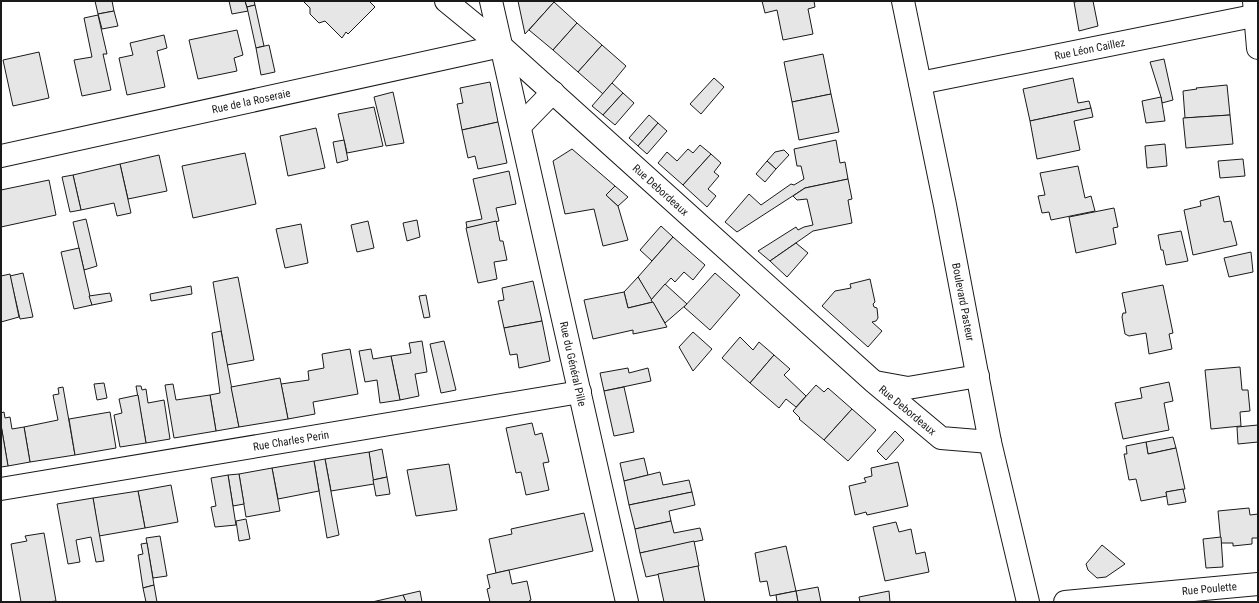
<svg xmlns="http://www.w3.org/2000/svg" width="1259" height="603" font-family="'Roboto Condensed',sans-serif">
<rect width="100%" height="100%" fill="#fff"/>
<g fill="#e6e6e6" stroke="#1a1a1a">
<polygon points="95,1 112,1 114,11 98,14"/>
<polygon points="229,1 245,1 248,11 232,14"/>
<polygon points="245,1 254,1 255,5 247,7"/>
<polygon points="303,1 369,1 375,7 348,34 346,32 342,38 325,21 319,23 310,14 310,8"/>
<polygon points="518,1 555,1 525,34"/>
<polygon points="762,1 814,1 815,7 808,9 813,34 783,40 777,10 765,13"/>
<polygon points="1080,1 1093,1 1098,26 1079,31 1074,2"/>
<polygon points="554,2 577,23 553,50 529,30"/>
<polygon points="255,5 264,46 256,48 247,7"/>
<polygon points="114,11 118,26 102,29 98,14"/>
<polygon points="98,15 107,54 103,54 111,90 82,96 74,60 92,57 84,18"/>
<polygon points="577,23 602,45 578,72 553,50"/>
<polygon points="237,30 243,55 234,58 237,71 198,79 189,40"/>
<polygon points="164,35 167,48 157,51 165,87 127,95 119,58 133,55 130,43"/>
<polygon points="269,45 275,72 261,75 256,48"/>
<polygon points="602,45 626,66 603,94 578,72"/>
<polygon points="39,52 49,98 13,106 3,60"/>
<polygon points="823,54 831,94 792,102 784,62"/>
<polygon points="1164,59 1173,100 1162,103 1161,97 1150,62"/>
<polygon points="714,78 724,87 701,114 690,104"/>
<polygon points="1073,78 1078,103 1089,101 1091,108 1030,121 1023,89"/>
<polygon points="490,82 498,122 462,130 457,104 463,103 460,88"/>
<polygon points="612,83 623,93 603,115 592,106"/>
<polygon points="1227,85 1230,115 1185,118 1183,91 1197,89 1196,88"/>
<polygon points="393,92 404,143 386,146 374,97"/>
<polygon points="623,93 634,103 615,125 603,115"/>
<polygon points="831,94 839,132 799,140 792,102"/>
<polygon points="1161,97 1165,121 1146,123 1142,101"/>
<polygon points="374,107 383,146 347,153 338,114"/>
<polygon points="1091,108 1093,117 1074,121 1080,150 1037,159 1030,121"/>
<polygon points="649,115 658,123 638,146 629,138"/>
<polygon points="1230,115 1233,144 1186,148 1183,118"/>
<polygon points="498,122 507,163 478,169 475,156 468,158 462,130"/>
<polygon points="658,123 667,131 647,154 638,146"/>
<polygon points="316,128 325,168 288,176 280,136"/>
<polygon points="344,140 348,160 337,163 333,142"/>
<polygon points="836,140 840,163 845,162 848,179 805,188 737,232 725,222 749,194 761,205 791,184 794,185 804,179 801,166 797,166 794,149"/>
<polygon points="1165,144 1167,166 1147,168 1145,146"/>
<polygon points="700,145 711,154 683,185 658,163 667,152 677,161 688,149 693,153"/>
<polygon points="572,149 615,186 606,195 618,206 628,240 603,246 594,209 565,214 553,161"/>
<polygon points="784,150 789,155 776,169 767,161 775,152"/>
<polygon points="245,153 256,204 193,218 182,166"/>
<polygon points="711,154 721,163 714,172 719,176 708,189 716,196 707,207 683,185"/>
<polygon points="159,155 167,191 128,199 120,164"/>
<polygon points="1243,159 1245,176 1220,178 1218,161"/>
<polygon points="767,161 776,169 765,182 756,174"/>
<polygon points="120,164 131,213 117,216 114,203 81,210 73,175"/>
<polygon points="1078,166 1085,198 1091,196 1095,211 1051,220 1049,212 1042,213 1038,196 1045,195 1040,173"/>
<polygon points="509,171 516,204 496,208 499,221 467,228 466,222 482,219 473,179"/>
<polygon points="73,175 81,210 70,212 62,177"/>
<polygon points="848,179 852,199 848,200 852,223 813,231 770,261 758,251 796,227 798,230 804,227 813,225 807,199 797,200 793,196 805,188"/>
<polygon points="49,180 56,215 1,227 1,190"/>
<polygon points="615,186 628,197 618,206 606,195"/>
<polygon points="1219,196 1224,222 1231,221 1237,245 1193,255 1184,210 1201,206 1200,201"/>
<polygon points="1114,208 1118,227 1113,228 1116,244 1076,253 1069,217"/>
<polygon points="86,219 97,266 84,270 73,222"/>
<polygon points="417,220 420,237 407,241 403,223"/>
<polygon points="368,221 374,248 357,252 351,225"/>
<polygon points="496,221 500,241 503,241 507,260 494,262 497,279 478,283 466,228"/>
<polygon points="301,224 308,263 285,268 276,229"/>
<polygon points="661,226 673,237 652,261 640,250"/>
<polygon points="1181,231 1188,261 1166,265 1163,250 1161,250 1158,235"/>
<polygon points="673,237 705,265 693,280 684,272 675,282 671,278 651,300 638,277"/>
<polygon points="796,243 808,253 787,277 770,261"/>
<polygon points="79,248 92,305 74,309 61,252"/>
<polygon points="1251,252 1253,272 1229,277 1224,258"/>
<polygon points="23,273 33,317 20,319 10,276"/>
<polygon points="715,273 740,295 710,330 684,307"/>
<polygon points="10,274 19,317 1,322 1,276"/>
<polygon points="238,277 254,360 227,365 213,282"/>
<polygon points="638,277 653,302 628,308 624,292"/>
<polygon points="870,279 875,302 873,304 874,307 877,308 878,318 876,321 872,322 882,331 868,347 822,306 835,291 851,288 850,284"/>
<polygon points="533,281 542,321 504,328 498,301 504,300 502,288"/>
<polygon points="665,284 687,304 665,323 651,300"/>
<polygon points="1163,285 1173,333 1169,334 1172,349 1149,354 1146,333 1129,336 1125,334 1122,317 1123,313 1126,313 1122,293"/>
<polygon points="191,286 192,294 151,301 150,294"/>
<polygon points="624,292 628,308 653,302 667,327 633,334 633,330 593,339 584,300"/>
<polygon points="110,293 112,301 92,305 89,296"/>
<polygon points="426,295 430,317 424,318 419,296"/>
<polygon points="542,321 550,361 519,368 517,354 510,355 504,328"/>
<polygon points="221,331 239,427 216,431 210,395 220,393 212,333"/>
<polygon points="693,332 712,349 693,371 679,347"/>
<polygon points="740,337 753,350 759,342 774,355 750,383 722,358"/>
<polygon points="422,341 427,372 415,374 419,396 400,400 391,356 411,353 409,343"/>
<polygon points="444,341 456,390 441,393 430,344"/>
<polygon points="350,349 358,394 313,402 315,414 288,419 281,384 309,380 308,371 324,368 322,354"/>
<polygon points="371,349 373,359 391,356 400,400 380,403 377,380 365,382 359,351"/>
<polygon points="774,355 790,369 784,375 806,396 796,407 786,399 779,408 750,383"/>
<polygon points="1240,367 1242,390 1248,390 1250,411 1240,412 1241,426 1211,429 1205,370"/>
<polygon points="628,368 629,373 648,368 651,381 604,391 600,373"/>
<polygon points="280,378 288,419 239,427 231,387"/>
<polygon points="1169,382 1173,401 1164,403 1169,430 1123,439 1115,403 1142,398 1140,388"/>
<polygon points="104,383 107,398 97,400 94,384"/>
<polygon points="173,384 176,400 210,395 216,431 174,438 165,385"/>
<polygon points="816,385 824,392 828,388 852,409 824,440 799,419 800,418 793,411"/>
<polygon points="136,386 141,386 142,390 146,389 148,403 164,400 170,439 146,443"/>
<polygon points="63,387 75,455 30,462 24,427 58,420 53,395 59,394 58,388"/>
<polygon points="624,387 634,432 614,436 604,391"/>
<polygon points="138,395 146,443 120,447 114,415 122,413 119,399"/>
<polygon points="852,409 876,430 848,461 824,440"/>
<polygon points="4,412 5,418 10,417 12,429 24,427 30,462 8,466 1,425 1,413"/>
<polygon points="110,412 116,448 75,455 69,419"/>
<polygon points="532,423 535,435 542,433 549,462 543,463 549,490 526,495 521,472 516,473 506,428"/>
<polygon points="1,425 8,466 1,467"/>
<polygon points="1258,425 1258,442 1238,444 1237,427"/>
<polygon points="895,431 904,440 886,460 877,451"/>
<polygon points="1173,437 1176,448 1148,454 1146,442"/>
<polygon points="1146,442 1148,454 1176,448 1185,489 1166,492 1167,496 1141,501 1136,479 1129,480 1124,454 1127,454 1126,446"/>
<polygon points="382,449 387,477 373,480 369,452"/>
<polygon points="369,452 374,484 331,491 325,459"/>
<polygon points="644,458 648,475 624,481 620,463"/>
<polygon points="325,459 339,535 327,538 314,461"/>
<polygon points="314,461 319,491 278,499 272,468"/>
<polygon points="898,462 908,506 867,515 866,512 855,515 849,486 866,482 864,478 872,476 871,468"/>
<polygon points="449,464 457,510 416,516 407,470"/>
<polygon points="272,468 280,511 246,517 239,474"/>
<polygon points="660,472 663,485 689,480 692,492 629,505 624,481"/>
<polygon points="239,474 244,504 233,506 228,475"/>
<polygon points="228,475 236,525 215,527 211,507 216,506 211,478"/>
<polygon points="387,477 390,494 376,496 373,480"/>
<polygon points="171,485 178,522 145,528 138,491"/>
<polygon points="1183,489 1186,502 1168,505 1166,492"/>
<polygon points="138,491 145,528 99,536 93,498"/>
<polygon points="692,492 695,505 669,511 671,521 635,529 629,505"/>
<polygon points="93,498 104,561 96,562 91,537 76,540 80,562 68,564 57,504"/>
<polygon points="1249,508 1250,515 1258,514 1258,538 1252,538 1252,544 1233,546 1233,543 1221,543 1218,511"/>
<polygon points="584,513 593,551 496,573 489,539 512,534 511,529"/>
<polygon points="246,519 250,539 239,541 236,521"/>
<polygon points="671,521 674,533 700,528 703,540 640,553 635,529"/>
<polygon points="896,522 899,532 911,529 916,554 925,552 929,572 885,581 873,527"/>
<polygon points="44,533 56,601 48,602 21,602 11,544 27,541 25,536"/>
<polygon points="160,536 167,576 153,578 146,538"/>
<polygon points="1221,537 1223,567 1206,568 1203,539"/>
<polygon points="694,541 699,566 646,577 640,553"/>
<polygon points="147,543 154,585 143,588 138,555 143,554 141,544"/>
<polygon points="1102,545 1125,564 1106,577 1097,578 1088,570 1086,564"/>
<polygon points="786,546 796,591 770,596 767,581 760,582 755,553"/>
<polygon points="698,566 705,602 664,602 658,574"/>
<polygon points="509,570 512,584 527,581 531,600 529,601 529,602 490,602 487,589 490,588 487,575"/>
<polygon points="154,585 157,602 146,602 143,588"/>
<polygon points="818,587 821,602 798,602 796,591"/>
<polygon points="420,591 422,602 406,602 403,595"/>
<polygon points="796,591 798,602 777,602 776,595"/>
<polygon points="889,591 890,602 860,602 859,597"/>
<polygon points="403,595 406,602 372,602 394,597"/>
</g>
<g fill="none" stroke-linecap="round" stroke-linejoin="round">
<g stroke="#1a1a1a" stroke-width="24">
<g id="street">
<path id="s1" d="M446 1 501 46 874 382 941 438 990 442"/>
<path id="s2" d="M491 1 627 602"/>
<path id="s3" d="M903 1 945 205 990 442 1028 602"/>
<polyline points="1254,1 1258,48"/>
<path id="s4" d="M920 83 1258 15"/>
<polyline points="520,126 553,92"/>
<path id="s5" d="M1 156 501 46"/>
<polyline points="875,382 908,388 978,376"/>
<path id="s6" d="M1 489 580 392"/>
<path id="s7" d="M1065 602 1258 584"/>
</g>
</g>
<use href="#street" stroke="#fff" stroke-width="22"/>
</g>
<g text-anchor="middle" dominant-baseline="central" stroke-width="3" stroke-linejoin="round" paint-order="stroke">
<g font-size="11" fill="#1a1a1a" stroke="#fff">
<text stroke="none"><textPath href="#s4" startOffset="173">Rue Léon Caillez</textPath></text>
<text stroke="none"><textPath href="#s5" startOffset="256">Rue de la Roseraie</textPath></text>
<text stroke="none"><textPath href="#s1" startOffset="286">Rue Debordeaux</textPath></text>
<text stroke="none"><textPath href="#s3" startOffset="307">Boulevard Pasteur</textPath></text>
<text stroke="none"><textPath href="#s2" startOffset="372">Rue du Général Pille</textPath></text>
<text stroke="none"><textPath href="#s1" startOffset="617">Rue Debordeaux</textPath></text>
<text stroke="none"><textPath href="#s6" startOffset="294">Rue Charles Perin</textPath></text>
<text stroke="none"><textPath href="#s7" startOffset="145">Rue Poulette</textPath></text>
</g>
</g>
<rect width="1259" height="603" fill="none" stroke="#1a1a1a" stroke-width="4"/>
</svg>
